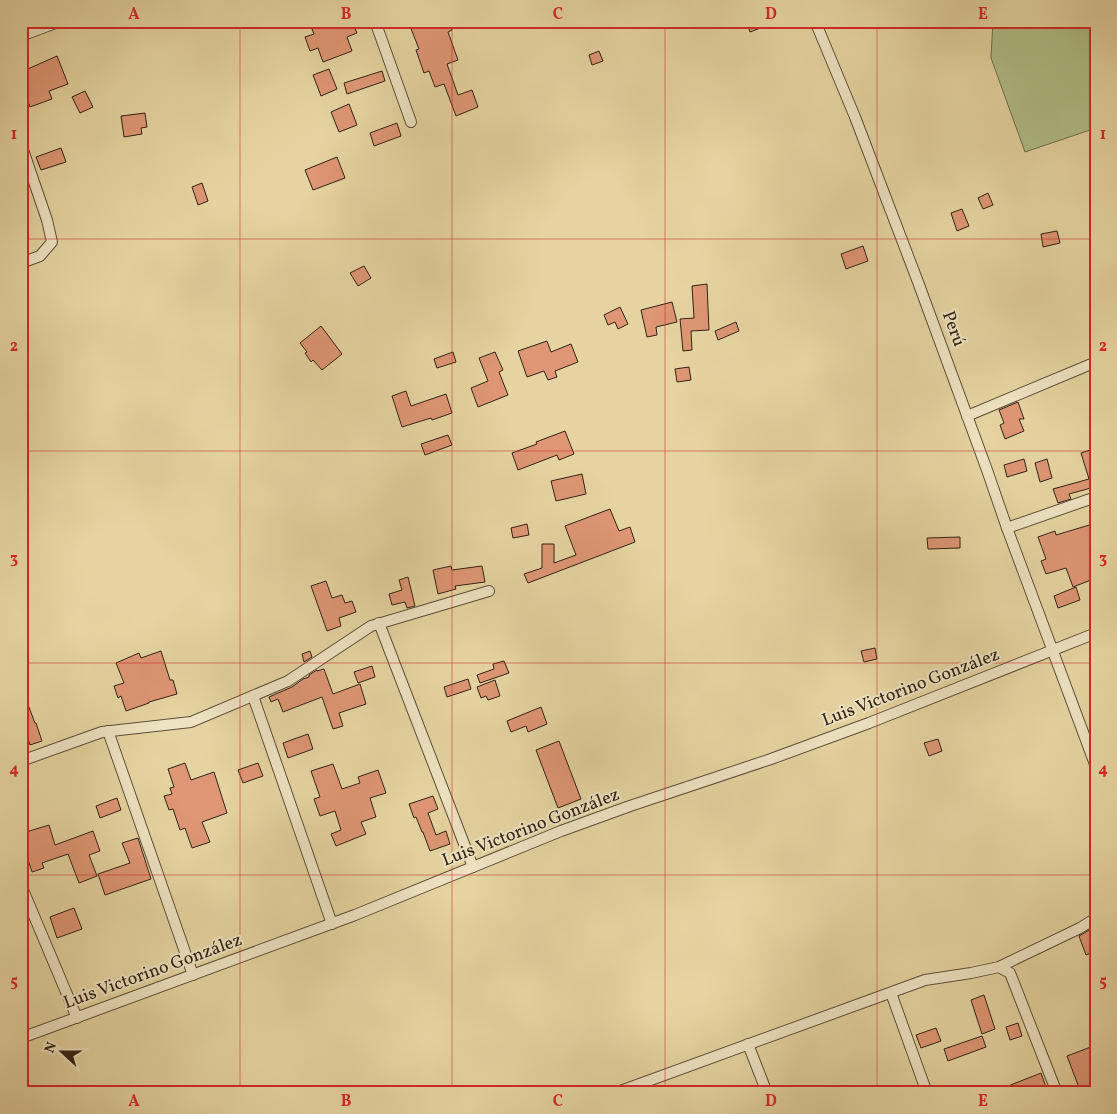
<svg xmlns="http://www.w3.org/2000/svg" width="1117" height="1114" font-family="Vollkorn,serif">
<rect width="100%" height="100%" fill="#e5d4a1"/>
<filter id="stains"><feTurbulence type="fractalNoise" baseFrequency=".004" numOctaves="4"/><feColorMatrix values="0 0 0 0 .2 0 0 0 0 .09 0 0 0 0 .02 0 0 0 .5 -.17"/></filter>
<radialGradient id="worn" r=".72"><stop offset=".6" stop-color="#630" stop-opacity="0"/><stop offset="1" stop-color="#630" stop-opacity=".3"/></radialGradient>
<polygon fill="#b0be88" stroke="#70704e" points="993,21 1096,21 1096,128 1025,152 991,58"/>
<g fill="#de9674" stroke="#312315">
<polygon points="316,21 343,21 345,27 353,24 357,33 347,37 352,51 323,62 318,48 310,51 305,37 314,34 312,29 318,27"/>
<polygon points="408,21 449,21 452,30 448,32 458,60 447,64 458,95 472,90 478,107 456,116 444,84 435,87 429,71 424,73 416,50 419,49"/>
<polygon points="746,21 776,21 776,22 750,32"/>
<polygon points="599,51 603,61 592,65 589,55"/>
<polygon points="57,56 68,84 49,91 52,99 30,107 21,83 21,72"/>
<polygon points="329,69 337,89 321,96 313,75"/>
<polygon points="382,71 385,81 347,94 344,83"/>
<polygon points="85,91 93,107 80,113 72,97"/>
<polygon points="349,104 357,125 339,132 331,112"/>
<polygon points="145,113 147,127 141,128 142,134 124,137 121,116"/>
<polygon points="397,123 401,136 374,146 370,133"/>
<polygon points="61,148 66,162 41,170 36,157"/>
<polygon points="337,157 345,178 313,190 305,170"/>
<polygon points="202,183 208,201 198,205 192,187"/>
<polygon points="988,193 993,205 983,209 978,198"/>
<polygon points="962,209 969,226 957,231 951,213"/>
<polygon points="1057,231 1060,243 1043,247 1041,234"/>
<polygon points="863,246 868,261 846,269 841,254"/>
<polygon points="364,266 371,278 358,286 350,273"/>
<polygon points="707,284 709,330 691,331 692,350 683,351 680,319 694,318 692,286"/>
<polygon points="672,302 677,322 656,327 657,335 647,337 641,310"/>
<polygon points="620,307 628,324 618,329 615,322 608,325 604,315"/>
<polygon points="736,322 739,331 718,340 715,331"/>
<polygon points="321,326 342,354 322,370 313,360 311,362 305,353 307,352 300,343"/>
<polygon points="547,341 551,352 571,344 578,362 555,371 557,377 548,380 544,371 527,377 518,351"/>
<polygon points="453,352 456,362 437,368 434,359"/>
<polygon points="495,352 503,370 499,372 508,395 478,407 471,388 488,381 479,358"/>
<polygon points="689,367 691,380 677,382 675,369"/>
<polygon points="406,391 411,406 446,394 452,413 432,420 431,418 402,427 392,396"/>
<polygon points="1018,402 1024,419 1019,419 1024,431 1005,439 1000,425 1004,423 999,410"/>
<polygon points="565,431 574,454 559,460 557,455 518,470 512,453 537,444 536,442"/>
<polygon points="448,435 452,445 425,455 421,444"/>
<polygon points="1096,448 1096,490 1092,491 1091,488 1069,494 1071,499 1058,503 1053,489 1089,479 1081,453"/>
<polygon points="1024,459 1027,471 1007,477 1004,465"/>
<polygon points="1047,459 1052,478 1040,482 1035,463"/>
<polygon points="582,474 586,494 556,501 551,481"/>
<polygon points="610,509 619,531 630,527 635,542 528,583 524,574 542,568 542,544 554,544 554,563 576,555 565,526"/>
<polygon points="1096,523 1096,578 1073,587 1066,568 1046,574 1041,561 1046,559 1038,537 1055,531 1056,535"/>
<polygon points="527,524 529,535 513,538 511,528"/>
<polygon points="960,537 960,548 928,549 927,538"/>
<polygon points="451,566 452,570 482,566 485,582 455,586 456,589 438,594 433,570"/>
<polygon points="408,577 415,606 407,608 405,602 392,605 389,594 402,590 399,580"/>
<polygon points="326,581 332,598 342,595 345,603 352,601 356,612 339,618 341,626 327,631 311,586"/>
<polygon points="1076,587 1080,600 1058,608 1054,596"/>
<polygon points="875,648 877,659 864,662 861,651"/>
<polygon points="161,651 170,680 173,680 177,694 149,702 149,703 126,711 121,696 118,698 114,686 124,683 116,663 139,653 141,658"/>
<polygon points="310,651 312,657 304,662 302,654"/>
<polygon points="504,661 509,673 480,683 477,675 494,669 493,664"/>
<polygon points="372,666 375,677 358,683 354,672"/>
<polygon points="324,669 333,694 360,684 366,704 339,713 343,726 333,729 322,697 283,712 278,699 271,702 269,697 292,687 303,679 309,677 309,675 317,670 317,671"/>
<polygon points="468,679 471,689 447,697 444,687"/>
<polygon points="495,680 500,696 488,700 486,696 481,698 477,687"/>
<polygon points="21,689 22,689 35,723 36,723 42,741 30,745 21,716"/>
<polygon points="541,707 547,724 528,732 526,726 511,732 507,721"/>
<polygon points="308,734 313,749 288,758 283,743"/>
<polygon points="938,739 942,751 929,756 924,743"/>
<polygon points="559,741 581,799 558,808 536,750"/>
<polygon points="185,763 191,780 214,772 227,813 202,822 210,842 192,848 185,828 180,830 173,809 169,810 164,796 172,794 170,788 174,787 168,769"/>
<polygon points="258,763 263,776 243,783 238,770"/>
<polygon points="333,764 342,789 360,783 358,777 378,770 386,793 370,798 376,817 361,822 366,834 336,846 331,834 341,830 335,811 320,816 314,799 320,797 311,771"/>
<polygon points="433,796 438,809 428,813 436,835 446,831 450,844 430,851 423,832 422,832 416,817 414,818 409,804"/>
<polygon points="117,798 121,810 100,818 96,806"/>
<polygon points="49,825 55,845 93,831 100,851 89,855 97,876 79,883 68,854 42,863 44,868 32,872 26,854 21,856 21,838 28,836 26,832"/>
<polygon points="138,838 151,879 105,895 98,874 130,863 122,843"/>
<polygon points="74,908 82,929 57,938 50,917"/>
<polygon points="1096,926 1096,951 1086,955 1079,936"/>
<polygon points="984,995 995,1029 982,1034 971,1000"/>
<polygon points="1018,1023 1022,1036 1010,1040 1006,1027"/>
<polygon points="936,1028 941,1041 921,1048 916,1035"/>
<polygon points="982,1036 986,1047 948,1061 944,1049"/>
<polygon points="1096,1045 1096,1089 1087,1093 1081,1093 1067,1056"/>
<polygon points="1041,1073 1048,1093 993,1093 993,1092"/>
</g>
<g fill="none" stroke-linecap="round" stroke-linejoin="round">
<g stroke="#5e4f38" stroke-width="12">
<g id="street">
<polyline points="375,21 411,122"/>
<polyline points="815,21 855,117 918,282 987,470 1007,528 1096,767"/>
<polyline points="21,36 61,21"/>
<polyline points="21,144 47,220 52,242 40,256 21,263"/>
<polyline points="967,416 1096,362"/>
<polyline points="1007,528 1096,497"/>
<polyline points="379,623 473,867"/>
<polyline points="253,696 332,924"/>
<polyline points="108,731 193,975"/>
<polyline points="21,761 102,732 191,722 288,681 371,626 489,591"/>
<polyline points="21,885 77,1018"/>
<polyline points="999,967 1010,973 1057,1093"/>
<polyline points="891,993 927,1093"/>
<polyline points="21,1038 355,915 561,831 630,806 771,759 869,723 1096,633"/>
<polyline points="748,1044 767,1093"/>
<polyline points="615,1093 925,980 971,973 999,967 1080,928 1096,918"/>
</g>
</g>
<use href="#street" stroke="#eee3c2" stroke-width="10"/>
</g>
<path fill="none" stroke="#d62828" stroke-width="1" stroke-opacity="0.55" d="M240 21V1093M452 21V1093M665 21V1093M877 21V1093M21 239H1096M21 451H1096M21 663H1096M21 875H1096"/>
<g text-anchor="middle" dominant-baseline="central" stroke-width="4" stroke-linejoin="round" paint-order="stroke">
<g font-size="18" fill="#312315" stroke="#eee3c2">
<text transform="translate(953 329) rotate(70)">Perú</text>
<text transform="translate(911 688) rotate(-21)">Luis Victorino González</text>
<text transform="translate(531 828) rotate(-21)">Luis Victorino González</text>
<text transform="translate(153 972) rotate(-20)">Luis Victorino González</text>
</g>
</g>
<rect width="1117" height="1114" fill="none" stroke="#e5d4a1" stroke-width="55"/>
<g transform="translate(62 1052) rotate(291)" stroke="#eee3c2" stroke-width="4" paint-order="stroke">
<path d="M0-4L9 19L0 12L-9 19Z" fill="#312315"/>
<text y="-8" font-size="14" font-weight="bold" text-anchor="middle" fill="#312315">N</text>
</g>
<rect x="28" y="28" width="1062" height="1058" fill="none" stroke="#d62828" stroke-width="2"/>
<g font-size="16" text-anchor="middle" font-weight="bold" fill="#d62828">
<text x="134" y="19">A</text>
<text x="346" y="19">B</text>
<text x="558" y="19">C</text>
<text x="771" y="19">D</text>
<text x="983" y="19">E</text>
<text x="14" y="139">1</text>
<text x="1103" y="139">1</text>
<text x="14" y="351">2</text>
<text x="1103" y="351">2</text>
<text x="14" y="563">3</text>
<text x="1103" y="563">3</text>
<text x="14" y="774">4</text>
<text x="1103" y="774">4</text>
<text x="14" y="986">5</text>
<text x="1103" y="986">5</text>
<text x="134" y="1106">A</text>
<text x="346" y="1106">B</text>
<text x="558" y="1106">C</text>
<text x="771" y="1106">D</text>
<text x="983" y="1106">E</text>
</g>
<rect width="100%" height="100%" filter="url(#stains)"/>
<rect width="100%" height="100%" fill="url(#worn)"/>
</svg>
